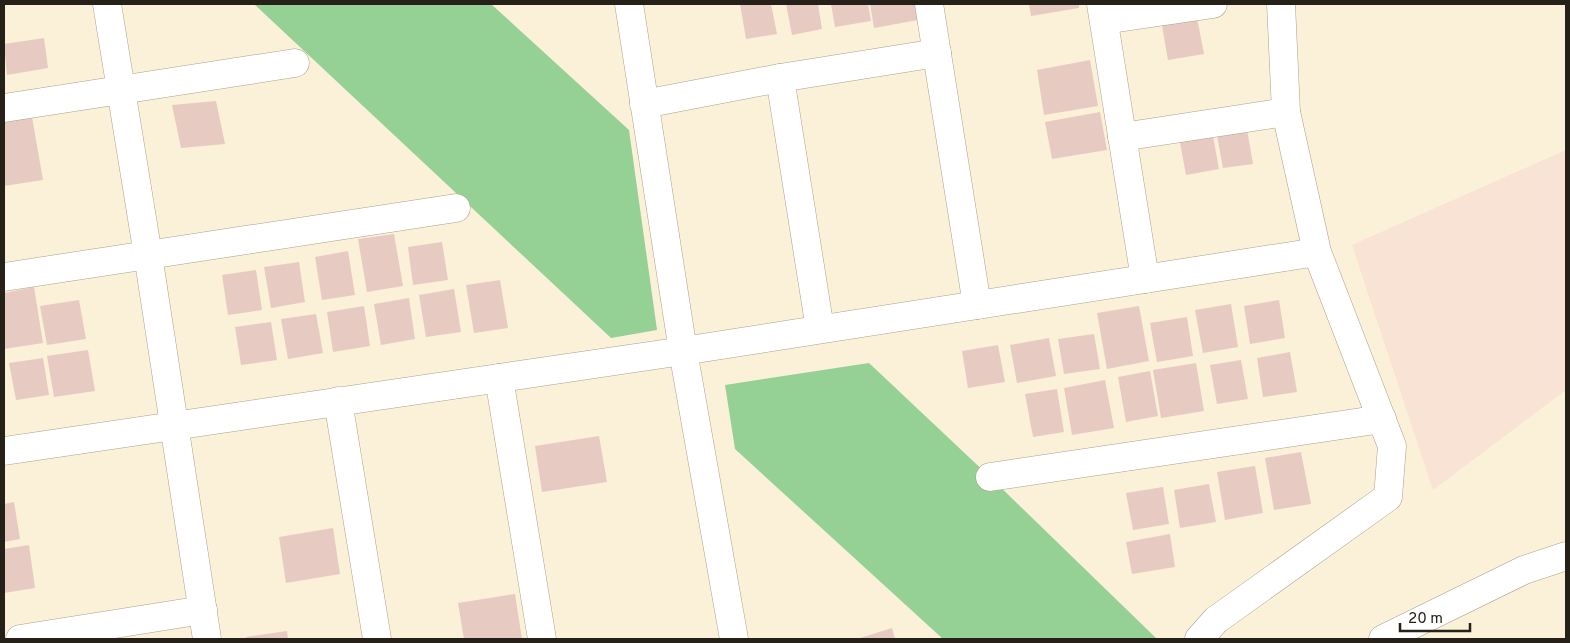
<svg xmlns="http://www.w3.org/2000/svg" width="1570" height="643" font-family="Overpass,sans-serif">
<rect width="100%" height="100%" fill="#fbf0d8"/>
<polygon fill="#f8e3d5" points="1566,150 1566,390 1433,490 1352,245"/>
<g fill="#95d094">
<polygon points="254,4 491,4 629,130 657,330 611,338"/>
<polygon points="869,363 990,477 1157,639 943,639 735,449 725,385"/>
</g>
<g fill="#e7cbc2">
<polygon points="740,4 771,4 777,34 746,39"/>
<polygon points="786,4 818,4 822,29 792,35"/>
<polygon points="831,4 868,4 871,21 835,27"/>
<polygon points="870,4 915,4 918,20 874,28"/>
<polygon points="1029,4 1079,4 1079,8 1031,16"/>
<polygon points="1196,13 1204,54 1168,60 1161,20"/>
<polygon points="44,38 48,68 7,75 4,44"/>
<polygon points="1090,60 1098,106 1044,115 1037,70"/>
<polygon points="216,101 225,144 181,148 172,105"/>
<polygon points="1100,112 1107,150 1052,159 1045,122"/>
<polygon points="32,117 43,180 4,186 4,121"/>
<polygon points="1246,124 1253,164 1223,168 1216,130"/>
<polygon points="1212,131 1219,169 1186,175 1179,137"/>
<polygon points="394,234 403,286 367,292 358,239"/>
<polygon points="442,242 448,280 413,285 408,247"/>
<polygon points="348,251 355,295 322,300 315,257"/>
<polygon points="299,262 305,302 271,308 264,267"/>
<polygon points="256,270 262,310 228,315 222,275"/>
<polygon points="500,280 508,328 474,333 466,285"/>
<polygon points="34,287 43,343 4,349 4,293"/>
<polygon points="454,289 461,332 426,337 419,295"/>
<polygon points="409,298 415,339 381,345 374,304"/>
<polygon points="79,300 86,339 47,345 40,306"/>
<polygon points="1279,300 1285,338 1250,344 1244,306"/>
<polygon points="1231,304 1238,347 1203,353 1195,310"/>
<polygon points="364,306 370,346 333,352 327,312"/>
<polygon points="1139,306 1149,361 1107,369 1097,313"/>
<polygon points="316,314 323,353 288,359 281,319"/>
<polygon points="1187,317 1193,356 1157,362 1150,323"/>
<polygon points="271,322 277,360 241,365 235,327"/>
<polygon points="1094,334 1100,369 1064,374 1058,339"/>
<polygon points="1049,338 1056,376 1017,383 1010,345"/>
<polygon points="998,345 1005,382 968,388 962,351"/>
<polygon points="88,350 95,391 54,397 47,356"/>
<polygon points="1290,352 1297,392 1263,397 1257,358"/>
<polygon points="43,358 49,395 16,400 9,363"/>
<polygon points="1241,360 1248,399 1217,404 1210,365"/>
<polygon points="1196,363 1204,411 1161,418 1153,370"/>
<polygon points="1150,371 1158,416 1126,422 1118,377"/>
<polygon points="1105,380 1114,428 1072,435 1064,388"/>
<polygon points="1057,389 1064,432 1033,437 1025,394"/>
<polygon points="599,436 607,482 542,492 535,446"/>
<polygon points="1301,452 1311,504 1274,510 1265,458"/>
<polygon points="1255,466 1263,513 1225,520 1217,472"/>
<polygon points="1209,484 1216,522 1180,528 1174,490"/>
<polygon points="1163,487 1169,524 1133,530 1126,493"/>
<polygon points="14,502 20,539 4,542 4,504"/>
<polygon points="333,528 340,574 286,583 279,537"/>
<polygon points="1170,534 1175,567 1132,574 1126,542"/>
<polygon points="29,545 35,588 4,593 4,549"/>
<polygon points="515,594 522,639 464,639 458,603"/>
<polygon points="892,628 895,639 857,639"/>
<polygon points="287,631 288,639 246,639 246,637"/>
</g>
<g fill="none" stroke-linecap="round" stroke-linejoin="round">
<g stroke="#aba18a" stroke-width="29">
<g id="minor">
<polyline points="107,4 148,255 207,639"/>
<polyline points="629,4 683,351 734,639"/>
<polyline points="929,4 977,305"/>
<polyline points="1101,4 1145,279"/>
<polyline points="1104,20 1213,4"/>
<polyline points="780,78 820,329"/>
<polyline points="644,104 780,78 937,53"/>
<polyline points="4,108 295,63"/>
<polyline points="1122,137 1286,112"/>
<polyline points="4,277 456,208"/>
<polyline points="499,378 542,639"/>
<polyline points="338,401 377,639"/>
<polyline points="4,451 683,351 1317,252"/>
<polyline points="990,477 1382,419"/>
<polyline points="20,639 203,610"/>
<polyline points="1199,639 1216,620 1388,497 1392,446 1317,252 1286,112 1281,4"/>
<polyline points="1383,639 1524,570 1566,556"/>
</g>
</g>
<use href="#minor" stroke="#fff" stroke-width="28"/>
</g>
<rect width="1570" height="643" fill="none" stroke="#252118" stroke-width="10"/>
<path d="M1400 623v8h70v-8" fill="none" stroke="#252118" stroke-width="2.5"/>
<text x="1408" y="623" font-size="15" fill="#252118" stroke="#ffffff" stroke-width="4" paint-order="stroke">20 m</text>
</svg>
